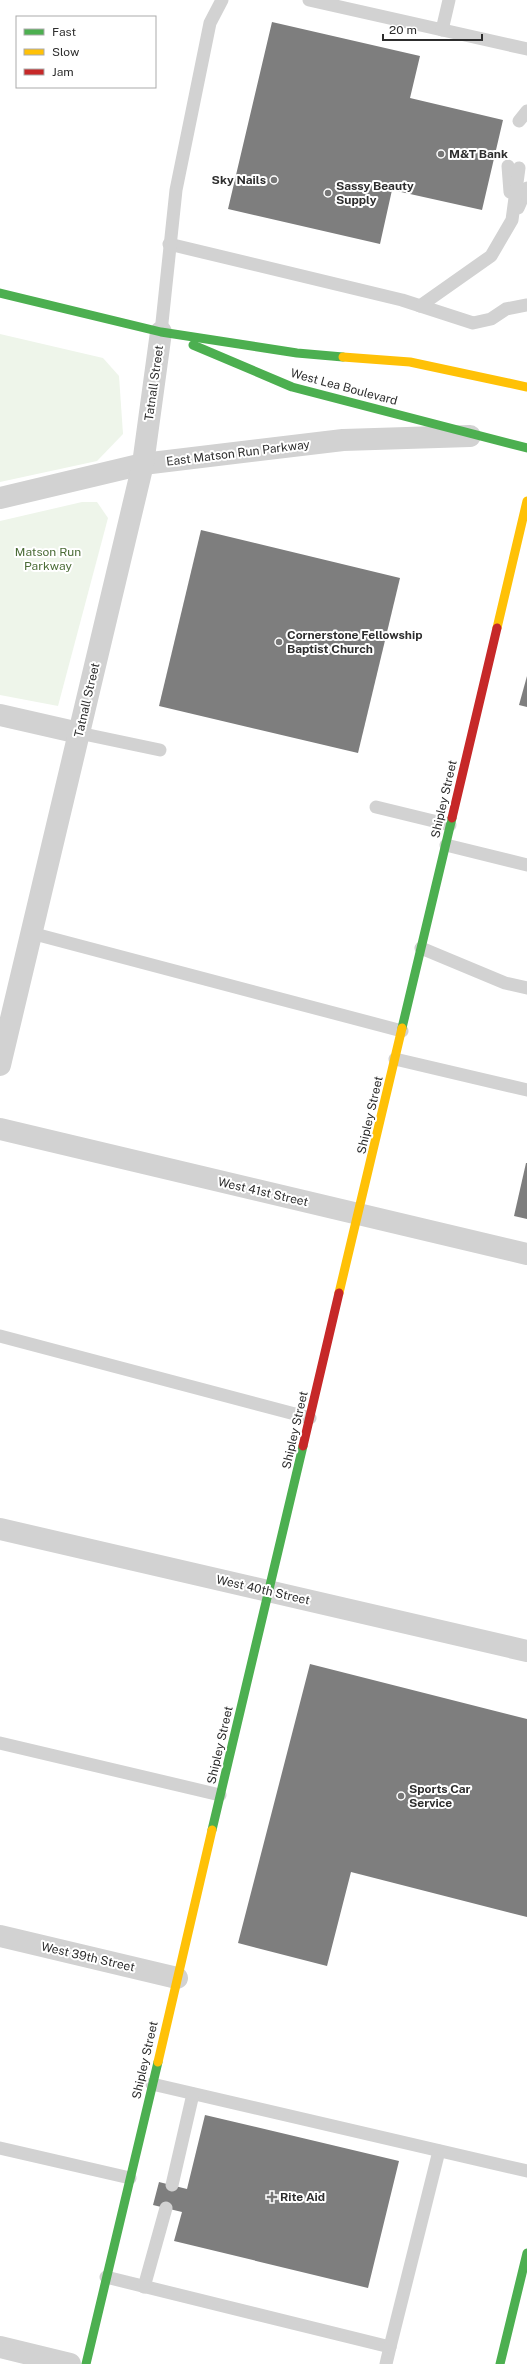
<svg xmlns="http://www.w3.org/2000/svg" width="527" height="2364" font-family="'Public Sans',sans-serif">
<rect width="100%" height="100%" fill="#fff"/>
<g fill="#eef5ea">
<polygon points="0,334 103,358 119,376 123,434 97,461 0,482"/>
<polygon points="82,502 97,502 108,518 58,706 0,695 0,521"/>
</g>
<g fill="#7e7e7e">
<polygon points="272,22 420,56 410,98 503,120 482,210 392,190 380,244 228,209"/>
<polygon points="201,530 400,578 358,753 159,706"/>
<polygon points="527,676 527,707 519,705"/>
<polygon points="526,1163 527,1163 527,1219 514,1216"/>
<polygon points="310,1664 527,1719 527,1917 351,1872 327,1966 238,1943"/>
<polygon points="205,2115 399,2161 368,2288 174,2241 182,2212 153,2205 159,2182 187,2189"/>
</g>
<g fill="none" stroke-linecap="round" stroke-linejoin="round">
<g stroke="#d2d2d2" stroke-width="13">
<polyline points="309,0 527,49"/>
<polyline points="442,30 449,0"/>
<polyline points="519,121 527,111"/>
<polyline points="508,166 510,192"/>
<polyline points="518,208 527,188"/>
<polyline points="169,244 402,300 473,323 491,319 506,309 527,305"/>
<polyline points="420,306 491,256 512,220 519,168"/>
<polyline points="161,332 176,190 210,23 222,0"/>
<polyline points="79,733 160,750"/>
<polyline points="376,807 450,825"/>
<polyline points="446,845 527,865"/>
<polyline points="31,933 402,1031"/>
<polyline points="421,948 505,983 527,988"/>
<polyline points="395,1059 527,1090"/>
<polyline points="0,1336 310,1418"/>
<polyline points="0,1743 220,1795"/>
<polyline points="152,2084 527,2171"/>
<polyline points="0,2148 130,2178"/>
<polyline points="172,2185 193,2094"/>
<polyline points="106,2277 390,2347 386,2364"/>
<polyline points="144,2287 166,2208"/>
<polyline points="390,2347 439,2151"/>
</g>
<g stroke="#d2d2d2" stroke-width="22">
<polyline points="0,498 143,464 343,440 470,436"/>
<polyline points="0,715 79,733"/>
<polyline points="0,1065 143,464 161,332"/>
<polyline points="0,1129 527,1254"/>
<polyline points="0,1529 527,1651"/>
<polyline points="0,1936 177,1978"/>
<polyline points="0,2347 70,2364"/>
</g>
<g stroke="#4caf50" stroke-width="9">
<polyline points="0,293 161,332 297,353 343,357"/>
<polyline points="193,345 292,387 527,448"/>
<polyline points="402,1028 452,818"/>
<polyline points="212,1830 303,1446"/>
<polyline points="86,2364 158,2062"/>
<polyline points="500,2364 527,2253"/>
</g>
<g stroke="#ffc107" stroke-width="9">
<polyline points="343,357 410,362 527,387"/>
<polyline points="497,628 527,501"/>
<polyline points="339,1293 402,1028"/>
<polyline points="158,2062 212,1830"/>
</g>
<g stroke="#c62828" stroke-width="9">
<polyline points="452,818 497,628"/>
<polyline points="303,1446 339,1293"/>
</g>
</g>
<g fill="#767676" stroke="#fff" stroke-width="1.5">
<circle cx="441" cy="154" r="4"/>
<circle cx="274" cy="180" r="4"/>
<circle cx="328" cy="193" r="4"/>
<circle cx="279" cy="642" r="4"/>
<circle cx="401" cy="1796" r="4"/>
<path d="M270 2191h4v4h4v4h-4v4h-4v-4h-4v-4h4z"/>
</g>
<g text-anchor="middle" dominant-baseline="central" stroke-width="4" stroke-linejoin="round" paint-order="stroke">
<g font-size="12" font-weight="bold" fill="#2d2d2d" stroke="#fff" text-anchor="start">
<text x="449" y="154">M&amp;T Bank</text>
<text x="266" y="180" text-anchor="end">Sky Nails</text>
<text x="336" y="186">Sassy Beauty<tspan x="336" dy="14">Supply</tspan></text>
<text x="287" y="635">Cornerstone Fellowship<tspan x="287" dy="14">Baptist Church</tspan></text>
<text x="409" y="1789">Sports Car<tspan x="409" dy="14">Service</tspan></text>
<text x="280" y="2197">Rite Aid</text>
</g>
<g font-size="12" fill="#2d2d2d" stroke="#fff">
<text transform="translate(154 383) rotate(-82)">Tatnall Street</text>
<text transform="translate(344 387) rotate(15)">West Lea Boulevard</text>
<text transform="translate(238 453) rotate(-7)">East Matson Run Parkway</text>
<text transform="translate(87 700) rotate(-77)">Tatnall Street</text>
<text transform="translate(444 799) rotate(-77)">Shipley Street</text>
<text transform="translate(370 1115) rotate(-77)">Shipley Street</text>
<text transform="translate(263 1192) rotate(13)">West 41st Street</text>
<text transform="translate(295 1430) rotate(-77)">Shipley Street</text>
<text transform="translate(263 1590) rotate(13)">West 40th Street</text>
<text transform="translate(220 1745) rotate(-77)">Shipley Street</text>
<text transform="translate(88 1957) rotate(13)">West 39th Street</text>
<text transform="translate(145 2060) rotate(-77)">Shipley Street</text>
</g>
<g font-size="12" fill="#4b6c37" stroke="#fff">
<text x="48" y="552">Matson Run<tspan x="48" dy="14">Parkway</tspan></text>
</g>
</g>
<rect x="16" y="16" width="140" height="72" fill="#ffffff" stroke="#ababab"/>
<rect x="24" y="29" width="20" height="6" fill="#4caf50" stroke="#ababab"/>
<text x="52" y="36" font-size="12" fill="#2d2d2d">Fast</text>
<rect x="24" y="49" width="20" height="6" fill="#ffc107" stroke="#ababab"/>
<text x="52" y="56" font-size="12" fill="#2d2d2d">Slow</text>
<rect x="24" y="69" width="20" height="6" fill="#c62828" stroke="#ababab"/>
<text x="52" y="76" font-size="12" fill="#2d2d2d">Jam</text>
<path d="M383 34v6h99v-6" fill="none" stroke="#2d2d2d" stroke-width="2"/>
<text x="389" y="34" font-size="12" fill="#2d2d2d" stroke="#ffffff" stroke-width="3" paint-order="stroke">20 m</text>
</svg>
